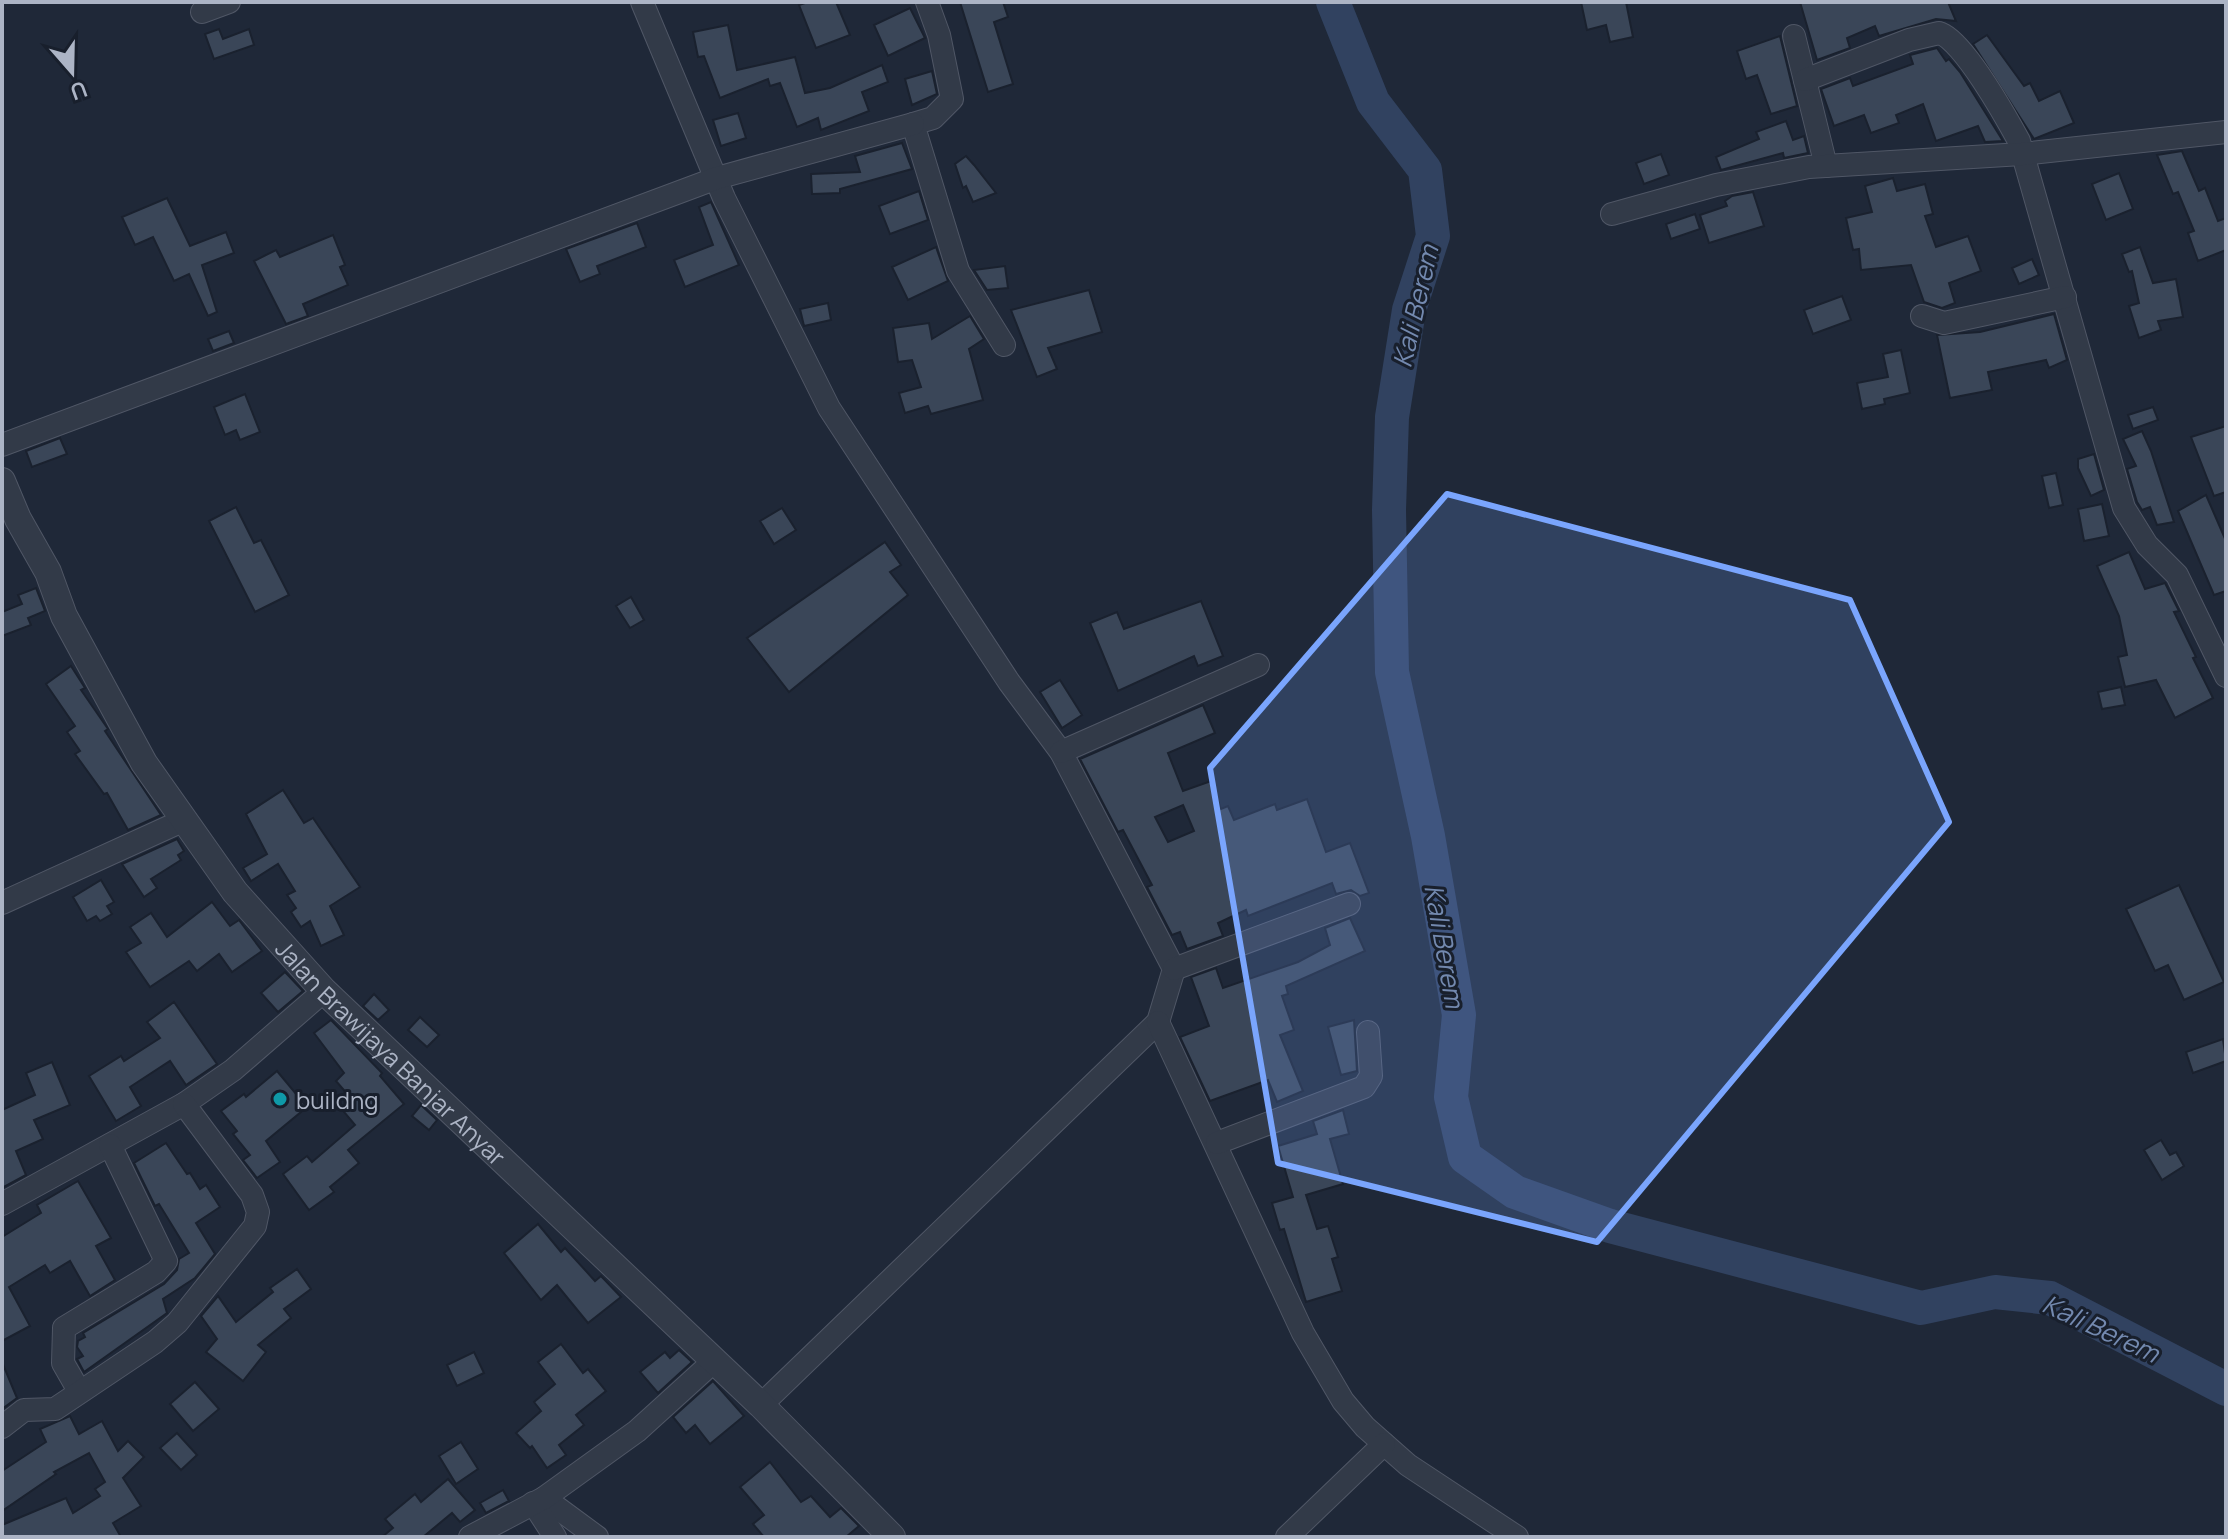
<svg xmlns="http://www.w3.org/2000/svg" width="2228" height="1539" font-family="Manrope,sans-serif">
<rect width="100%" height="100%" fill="#1f2838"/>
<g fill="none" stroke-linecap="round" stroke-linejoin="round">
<polyline stroke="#314260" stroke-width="34" points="1333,2 1373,102 1425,170 1433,236 1409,310 1392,417 1389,510 1392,672 1428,836 1459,1015 1451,1097 1465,1157 1515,1192 1610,1226 1921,1308 1995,1292 2050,1298 2226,1389"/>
</g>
<g fill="#3a4658" stroke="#1a212e" stroke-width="2" fill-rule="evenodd">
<polygon points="808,2 836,2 850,35 816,48 799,5"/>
<polygon points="960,2 1003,2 1008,17 994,22 1013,84 988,92"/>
<polygon points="1581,2 1626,2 1633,37 1610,42 1606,25 1587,30"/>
<polygon points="1800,2 1948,2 1956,21 1936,19 1879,36 1875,26 1847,38 1850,48 1817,60"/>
<polygon points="910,8 925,38 888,56 874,25"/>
<polygon points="728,25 737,70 795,57 805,93 830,88 882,65 888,82 862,92 869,111 821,130 818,118 797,127 780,83 770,86 768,79 720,98 704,56 698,57 693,32"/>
<polygon points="219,29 223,39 249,29 254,45 214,59 205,34"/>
<polygon points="1987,35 2024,86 2030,83 2039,101 2060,91 2074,123 2034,139 1973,44"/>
<polygon points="1780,36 1797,106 1771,114 1757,75 1746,79 1737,51"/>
<polygon points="1937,48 1946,61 1949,59 1960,72 2003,141 1985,142 1978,126 1936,141 1923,104 1896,115 1899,123 1871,133 1864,115 1834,126 1821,89 1850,78 1853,86 1913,64 1910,55"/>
<polygon points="932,71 937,94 912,105 905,79"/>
<polygon points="738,113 746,138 721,146 713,120"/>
<polygon points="1786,121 1793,140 1804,136 1808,153 1784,158 1783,153 1721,170 1716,157 1759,139 1756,132"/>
<polygon points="902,143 912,169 840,189 840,193 812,194 811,174 860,172 855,156"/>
<polygon points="2182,151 2199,191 2205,188 2218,221 2226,218 2226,250 2198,261 2188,233 2194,231 2178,192 2173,194 2157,155"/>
<polygon points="1661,154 1669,175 1644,184 1636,163"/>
<polygon points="966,156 974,165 996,193 973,202 966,186 963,188 955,164"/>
<polygon points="2119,173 2133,209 2106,220 2092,184"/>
<polygon points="1893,178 1897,191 1925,184 1933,214 1925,216 1936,247 1968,236 1981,271 1949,283 1955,303 1942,308 1924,302 1911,265 1861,270 1859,249 1853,250 1846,218 1872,212 1865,186"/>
<polygon points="919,191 928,220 890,234 879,206"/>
<polygon points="1753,192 1764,226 1709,243 1700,215 1727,206 1725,201 1732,196"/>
<polygon points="167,198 190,246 226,232 234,253 202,265 217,312 208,316 189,274 174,281 153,237 135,245 122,217"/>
<polygon points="711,202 739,265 685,287 674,260 713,245 699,207"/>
<polygon points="1695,214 1700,229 1671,239 1666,224"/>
<polygon points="637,223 646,247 597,266 600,274 580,282 566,249"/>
<polygon points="333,235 345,265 340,267 348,285 303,304 308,316 286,324 254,261 276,250 280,257"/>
<polygon points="936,247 948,281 908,300 892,267"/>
<polygon points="2140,247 2153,283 2176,279 2183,317 2158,321 2161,330 2139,338 2129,306 2139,303 2132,271 2129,272 2122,254"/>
<polygon points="2032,259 2039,275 2019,284 2012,268"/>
<polygon points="1005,266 1008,288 987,290 974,270"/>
<polygon points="1089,290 1102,332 1048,348 1057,369 1037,377 1011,310"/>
<polygon points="1842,296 1851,320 1813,334 1804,310"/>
<polygon points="828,303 831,320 804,326 800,309"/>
<polygon points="2054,314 2067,360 2049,368 2046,360 1988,372 1992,390 1950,398 1937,335 1980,332"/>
<polygon points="970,316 984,339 969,349 983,400 931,414 928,406 905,413 899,393 921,387 912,360 898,362 893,328 929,323 932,339"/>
<polygon points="229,331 234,343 213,351 208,339"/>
<polygon points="1901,350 1910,393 1884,399 1885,404 1862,409 1857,383 1888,377 1883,354"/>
<polygon points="245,394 260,432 240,440 236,430 225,435 214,407"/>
<polygon points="2153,407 2158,420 2133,429 2128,415"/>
<polygon points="2226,426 2226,492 2214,496 2191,437"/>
<polygon points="2142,431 2151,451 2174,522 2157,525 2150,507 2142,510 2137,502 2127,469 2136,466 2123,439"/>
<polygon points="60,438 67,454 32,467 26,451"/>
<polygon points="2094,454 2104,490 2091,496 2078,468 2078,459"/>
<polygon points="2056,473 2063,505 2049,508 2042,476"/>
<polygon points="2206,495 2226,541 2226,591 2214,595 2178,511"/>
<polygon points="2102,504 2109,536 2084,541 2078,509"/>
<polygon points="236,507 254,543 261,540 289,595 255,612 209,521"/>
<polygon points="782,508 796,530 774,544 760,521"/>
<polygon points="885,542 901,565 890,572 908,595 789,692 747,638"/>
<polygon points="2129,552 2145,589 2165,583 2179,611 2174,612 2196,657 2193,658 2213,698 2175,718 2156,680 2125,687 2118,657 2127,655 2119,616 2097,566"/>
<polygon points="36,588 45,611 28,618 31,625 2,636 2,612 22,604 18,595"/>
<polygon points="631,597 644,620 630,628 616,606"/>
<polygon points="1201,601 1223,656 1198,666 1194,656 1118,691 1090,623 1117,612 1124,629"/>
<polygon points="71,666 85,688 81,690 108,729 105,731 161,815 128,830 107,793 104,794 75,754 80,751 67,732 75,726 46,684"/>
<polygon points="1060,680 1082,715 1062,728 1040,692"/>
<polygon points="2121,687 2125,705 2102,709 2098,692"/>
<path d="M1203 705 1215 733 1168 753 1183 791 1211 781 1221 809 1228 806 1234 820 1275 804 1277 810 1307 799 1326 852 1350 843 1369 893 1360 896 1351 890 1336 894 1332 883 1248 916 1246 910 1218 923 1223 936 1187 949 1180 932 1172 935 1147 887 1152 885 1123 830 1118 832 1080 759ZM1183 805 1194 831 1168 842 1155 817Z"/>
<polygon points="283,790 304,823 313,818 360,887 330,906 344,935 321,946 310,921 301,927 291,912 296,908 287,895 295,891 278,864 251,881 243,868 267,854 246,814"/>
<polygon points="177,839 184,851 178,855 181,860 151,879 157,888 144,897 122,864"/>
<polygon points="101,880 114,902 107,906 112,914 100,921 96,916 87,921 73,897"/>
<polygon points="2179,885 2224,982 2184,1000 2168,965 2155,971 2126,909"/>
<polygon points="212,902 230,926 239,920 262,951 232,972 219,954 197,971 189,961 150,987 126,952 141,943 130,927 151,913 167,937"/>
<polygon points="1350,918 1365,951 1286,986 1288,994 1282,996 1294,1030 1280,1035 1303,1091 1277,1102 1268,1080 1210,1101 1180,1037 1209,1026 1191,977 1216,968 1223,988 1298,962 1330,945 1325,928"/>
<polygon points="285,972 303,991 278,1012 261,993"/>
<polygon points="374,994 389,1010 378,1020 363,1006"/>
<polygon points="174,1002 217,1064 186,1085 170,1061 130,1087 141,1106 116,1121 89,1076 121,1056 124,1061 160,1038 147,1022"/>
<polygon points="420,1017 439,1035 427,1047 408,1030"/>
<polygon points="331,1020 382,1073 380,1076 404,1104 348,1150 359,1163 330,1187 334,1192 309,1210 283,1174 307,1156 312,1162 355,1125 344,1112 355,1103 336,1081 344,1073 314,1033"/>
<polygon points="1354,1020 1357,1071 1341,1075 1328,1027"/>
<polygon points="2223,1039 2226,1061 2193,1073 2186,1052"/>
<polygon points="52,1062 70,1105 34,1120 43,1139 16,1151 26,1175 2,1188 2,1110 35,1095 26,1073"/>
<polygon points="277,1071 307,1107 266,1141 280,1162 257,1178 243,1160 250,1155 233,1134 237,1131 221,1111 244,1094 246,1097"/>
<polygon points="421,1105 437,1120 429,1130 412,1116"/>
<polygon points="1343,1110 1349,1134 1330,1139 1343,1184 1306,1195 1317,1229 1328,1226 1338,1257 1332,1259 1342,1291 1306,1302 1284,1229 1280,1230 1272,1203 1293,1197 1278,1146 1317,1134 1313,1121"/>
<polygon points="2161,1140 2170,1155 2176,1152 2184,1166 2162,1180 2144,1150"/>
<polygon points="166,1143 187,1174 190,1173 200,1189 206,1185 220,1207 196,1223 215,1254 195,1278 163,1299 167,1313 84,1372 77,1359 83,1356 77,1347 78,1341 85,1337 83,1333 164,1284 177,1270 179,1259 189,1253 159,1204 155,1206 134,1163"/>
<polygon points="78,1181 111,1238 96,1246 115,1280 90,1296 70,1261 50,1273 45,1265 9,1287 30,1326 2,1341 2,1237 41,1213 37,1205"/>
<polygon points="538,1224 561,1252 565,1248 595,1281 601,1276 621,1297 588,1323 557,1285 541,1300 504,1253"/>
<polygon points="297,1269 311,1289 284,1309 291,1318 258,1345 266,1352 243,1381 206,1352 217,1339 201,1316 218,1296 236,1322 273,1292 270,1288"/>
<polygon points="561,1344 583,1373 588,1369 606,1391 576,1415 584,1425 559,1445 566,1455 547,1468 532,1446 530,1448 516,1433 541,1411 534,1402 555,1384 538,1362"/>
<polygon points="679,1350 692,1362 658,1393 640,1372 665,1352 670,1358"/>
<polygon points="474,1352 484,1373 457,1386 447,1365"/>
<polygon points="2,1362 17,1398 2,1409"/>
<polygon points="713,1381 744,1416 710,1444 695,1425 686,1433 673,1417"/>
<polygon points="195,1382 219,1409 193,1431 170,1404"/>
<polygon points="70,1416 79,1434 102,1421 118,1451 128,1441 144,1457 123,1478 141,1506 113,1523 121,1537 2,1537 2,1525 66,1498 73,1513 100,1496 95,1489 105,1482 89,1453 54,1472 56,1474 2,1511 2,1471 46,1442 40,1429"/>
<polygon points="177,1433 197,1455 181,1470 160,1448"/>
<polygon points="461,1442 478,1469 456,1484 439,1456"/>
<polygon points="770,1462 801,1502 811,1496 830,1517 841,1508 859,1526 846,1537 764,1537 753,1524 764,1515 740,1487"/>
<polygon points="448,1479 475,1510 460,1522 452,1513 423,1537 382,1537 393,1528 385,1519 415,1494 421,1502"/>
<polygon points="503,1490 509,1501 486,1513 480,1503"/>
</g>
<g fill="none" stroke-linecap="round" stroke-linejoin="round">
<g stroke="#505766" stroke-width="24">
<g id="minor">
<polyline points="642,2 724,198 829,408 1009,682 1061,752 1174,969 1158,1022 761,1405"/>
<polyline points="927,2 939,35 952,99 933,118 913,124 958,271 1004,345"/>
<polyline points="202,12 229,2"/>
<polyline points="1794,36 1826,166"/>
<path d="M1805 80 1909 40 1939 33C1962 38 2007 119 2019 141L2124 508 2147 545 2177 575 2226 676"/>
<polyline points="1612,214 1716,185 1809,167 2022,154 2226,132"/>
<polyline points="1922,316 1944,323 2065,297"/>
<polyline points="2,445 717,178 913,124"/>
<polyline points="1061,752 1258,665"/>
<polyline points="2,903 182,821"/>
<polyline points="1174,969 1349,904"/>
<polyline points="1158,1022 1303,1333 1343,1401 1365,1427 1408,1465 1517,1537"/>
<polyline points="1217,1143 1364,1087 1371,1076 1368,1032"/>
<polyline points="2,1204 184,1104 233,1070 324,991"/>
<polyline points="79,1391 63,1363 64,1328 156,1272 166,1261 110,1145"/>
<polyline points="2,1427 24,1410 55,1409 155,1342 177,1323 255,1226 258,1212 252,1195 184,1104"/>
<polyline points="544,1498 597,1537"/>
<polyline points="533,1503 555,1537"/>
<polyline points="470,1537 544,1498 637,1431 713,1362"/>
<polyline points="1287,1537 1384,1444"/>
</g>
</g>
<g stroke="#505766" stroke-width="28">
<g id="tertiary">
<path id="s1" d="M2 481 18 519 48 572 64 616 144 763 235 892 324 991 761 1405 892 1537"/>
</g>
</g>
<use href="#minor" stroke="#323a48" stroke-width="22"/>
<use href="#tertiary" stroke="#323a48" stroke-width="26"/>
</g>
<path fill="#7aa5fd" fill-opacity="0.2" stroke="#7aa5fd" stroke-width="6" stroke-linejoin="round" d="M1447 494 1850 600 1949 822 1597 1242 1278 1163 1210 768Z"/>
<circle fill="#0f9aa8" stroke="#181f2c" stroke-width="3" cx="280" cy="1099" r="8"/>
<g text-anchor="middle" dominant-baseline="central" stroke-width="6" stroke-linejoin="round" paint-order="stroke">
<g font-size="24" fill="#acb4c5" stroke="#181f2c">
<text stroke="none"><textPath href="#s1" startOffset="698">Jalan Brawijaya Banjar Anyar</textPath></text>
</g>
<g font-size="24" fill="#acb4c5" stroke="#181f2c" text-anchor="start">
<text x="296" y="1099">buildng</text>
</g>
<g font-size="26" font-style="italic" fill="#7389af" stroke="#181f2c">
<text transform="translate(1415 306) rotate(-77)">Kali Berem</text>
<text transform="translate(1445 946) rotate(80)">Kali Berem</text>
<text transform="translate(2101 1328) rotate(25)">Kali Berem</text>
</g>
</g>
<rect width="2228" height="1539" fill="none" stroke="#acb4c5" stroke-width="8"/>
<g transform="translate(72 72) rotate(160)" stroke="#181f2c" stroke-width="6" paint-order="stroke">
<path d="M0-6L14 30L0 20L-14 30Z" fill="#acb4c5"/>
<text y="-12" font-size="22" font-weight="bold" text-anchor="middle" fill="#acb4c5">U</text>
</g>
</svg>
